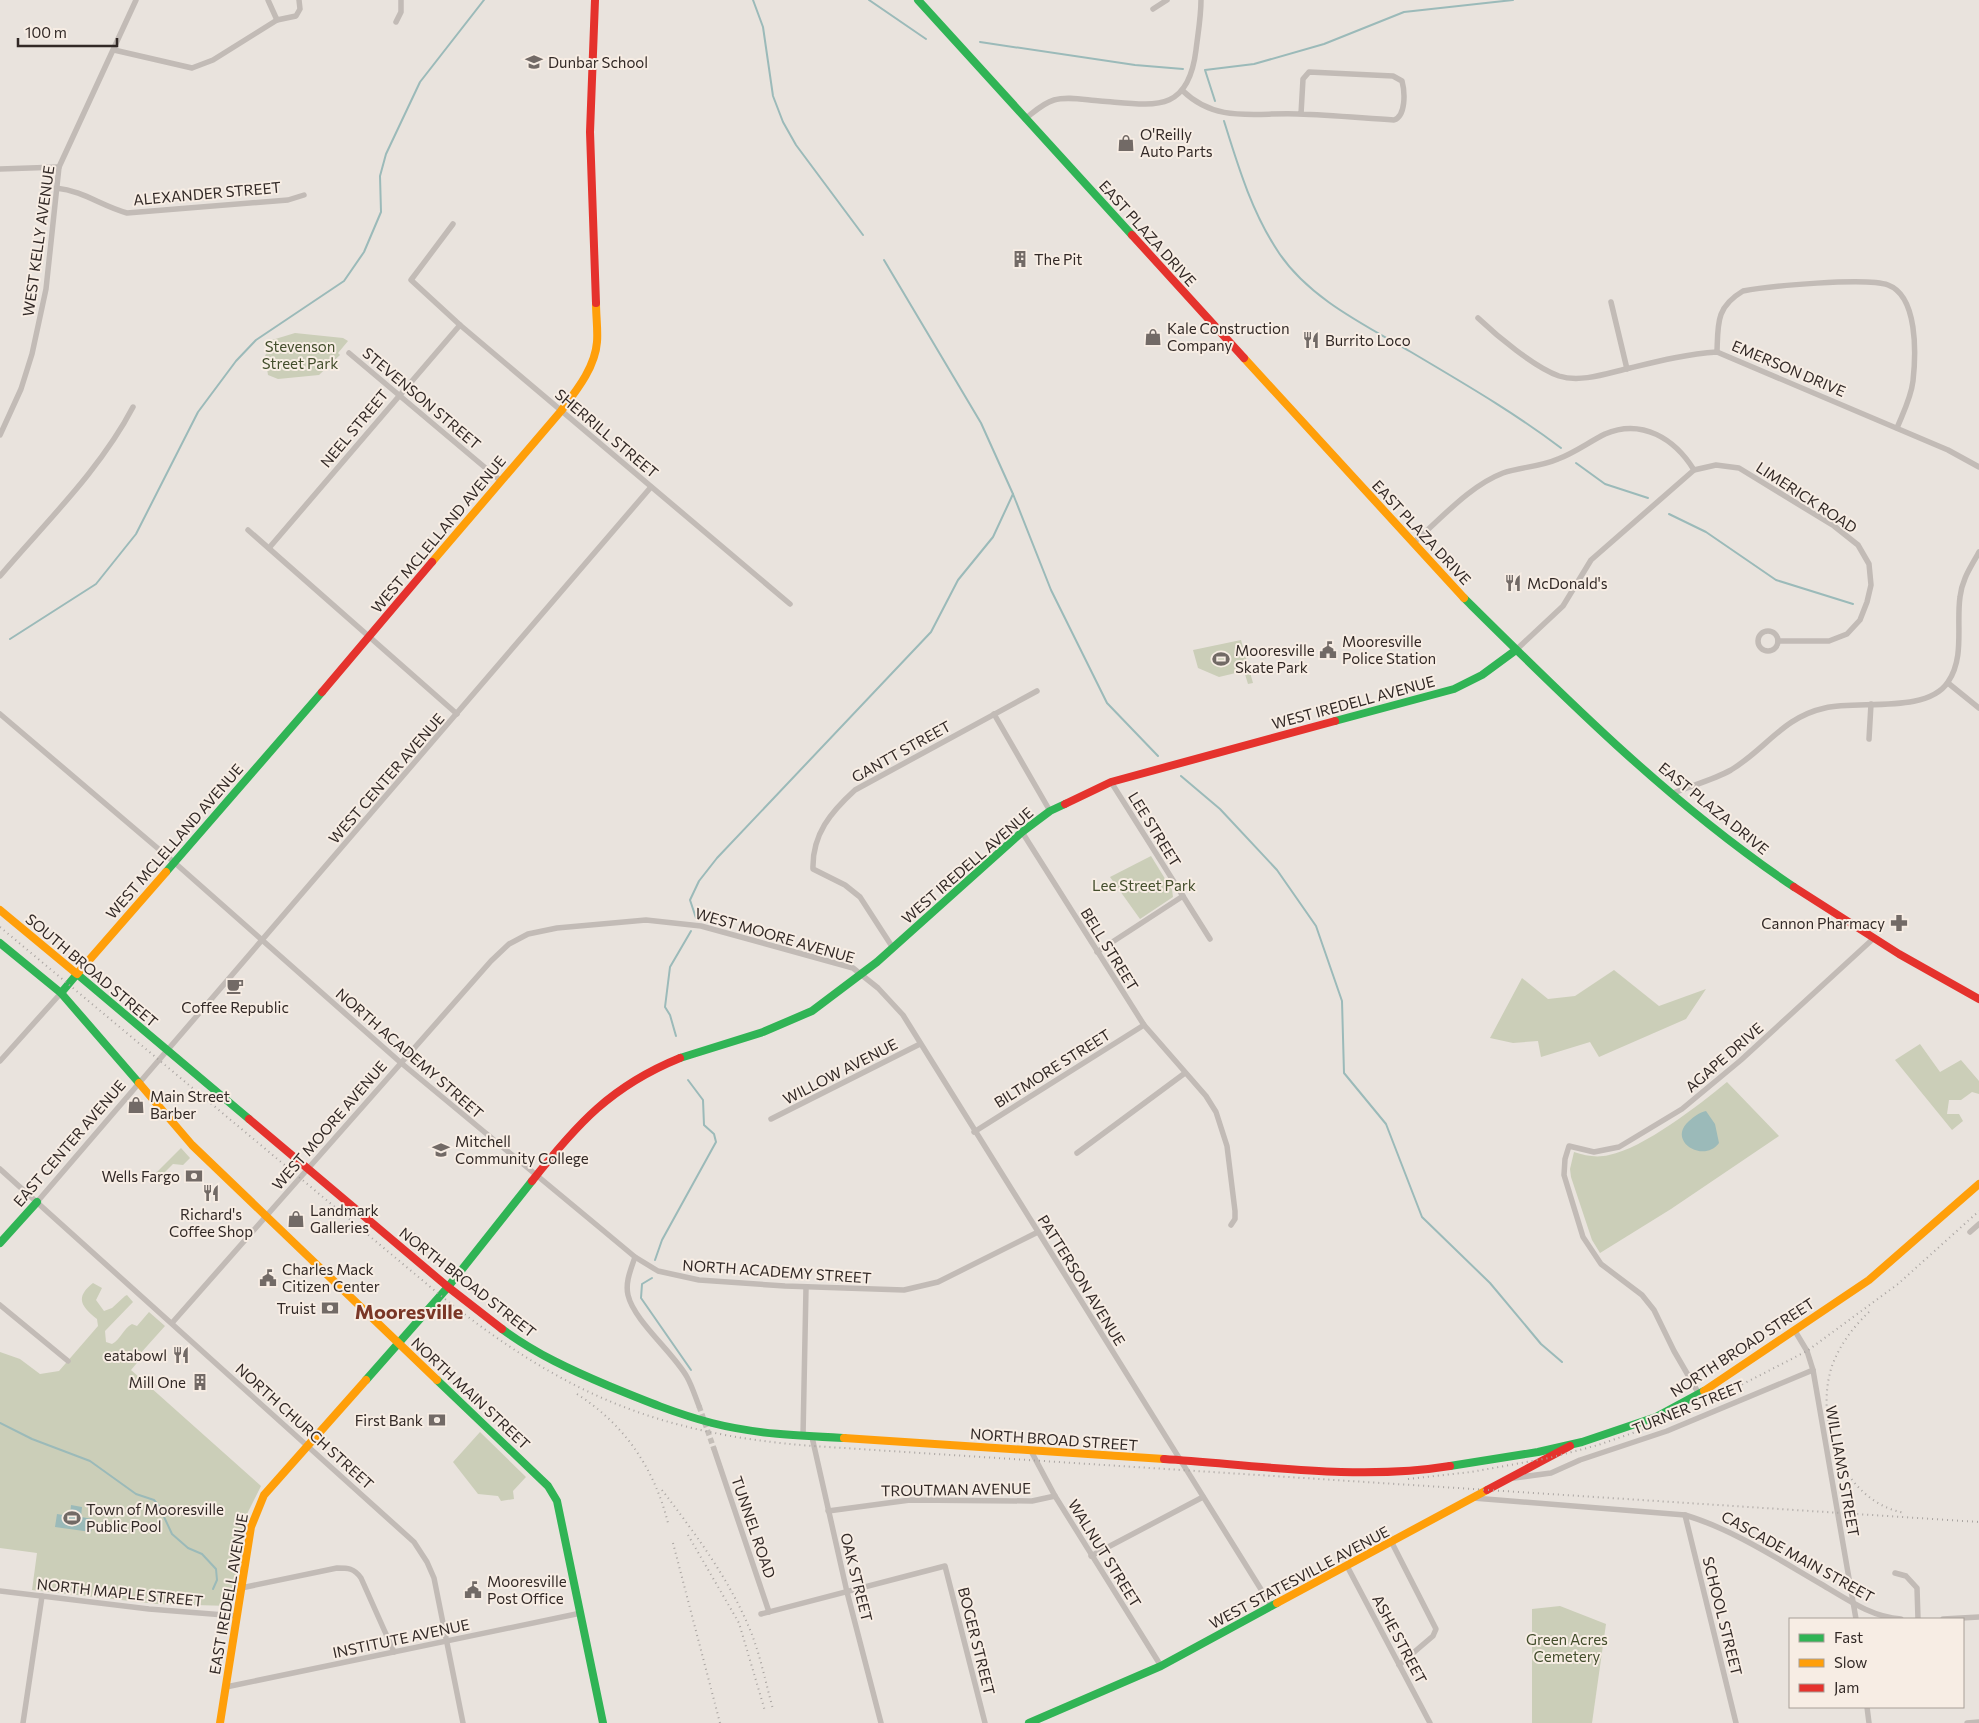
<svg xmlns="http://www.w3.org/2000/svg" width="1979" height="1723" font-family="Commissioner,sans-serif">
<rect width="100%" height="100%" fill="#e9e3dd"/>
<g fill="#cbceb8">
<polygon points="295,333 343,338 348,341 338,353 340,355 319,375 278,379 268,375 265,356 272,340"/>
<polygon points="1241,640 1253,683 1248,684 1244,671 1219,677 1198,668 1193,650"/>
<polygon points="1151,856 1172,890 1173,897 1140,919 1110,877"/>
<polygon points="1614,970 1659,1006 1706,989 1686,1019 1599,1057 1590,1042 1541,1057 1538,1041 1513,1043 1490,1038 1522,978 1548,999 1575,996"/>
<polygon points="1920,1044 1940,1072 1961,1060 1979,1081 1979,1094 1972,1092 1961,1100 1949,1100 1947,1114 1959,1114 1963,1121 1952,1130 1895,1060"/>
<path d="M1727 1082 1779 1136 1671 1209 1600 1253 1592 1240 1571 1177 1570 1169 1574 1152C1586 1156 1597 1158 1609 1155 1644 1148 1699 1105 1727 1082Z"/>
<polygon points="181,1148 190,1158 183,1165 173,1164 154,1183 150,1179"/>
<path d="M93 1283 102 1288 96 1300 104 1311 112 1308 125 1296 127 1295 133 1302 105 1331 106 1342 112 1344C121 1339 123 1329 132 1324L137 1326 149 1312 165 1326 139 1355 141 1358 131 1370 261 1486 245 1518 231 1606 157 1604 32 1590 37 1553 0 1548V1352L20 1359 40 1374 59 1371 98 1326 97 1319C82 1307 74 1298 93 1283Z"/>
<polygon points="480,1432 526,1477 513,1491 514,1499 501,1501 498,1496 478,1494 453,1462"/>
<polygon points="1560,1606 1606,1624 1592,1723 1532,1723 1532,1609"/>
</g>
<g fill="#9bbab9">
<path d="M1706 1111 1715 1124 1719 1143C1704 1164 1666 1141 1689 1121 1695 1116 1698 1113 1706 1111Z"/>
<polygon points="71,1505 82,1507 81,1517 93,1519 91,1532 55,1527 57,1514 70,1516"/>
</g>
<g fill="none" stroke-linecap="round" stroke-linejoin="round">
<g stroke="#9bbab9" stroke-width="2">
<polyline points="753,0 763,27 773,96 783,122 796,145 863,235"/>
<polyline points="869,0 926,39"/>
<polyline points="980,42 1135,65 1183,69"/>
<polyline points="1215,101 1205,70 1254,64 1324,44 1404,12 1513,0"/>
<path d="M1224 121C1238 166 1252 213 1279 253 1310 299 1365 325 1411 352 1463 383 1512 411 1561 448"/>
<polyline points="884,260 981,423 1013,494 1051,590 1107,703 1158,756"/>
<polyline points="1576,463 1605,484 1648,498"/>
<polyline points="1669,514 1706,532 1776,580 1853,604"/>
<polyline points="10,639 96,584 136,534 198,412 236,361 256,340 344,281 364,252 381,212 380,176 386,154 420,82 484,0"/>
<polyline points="1181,776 1220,809 1277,870 1316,926 1342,1001 1344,1073 1386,1124 1422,1217 1490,1283 1541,1344 1562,1362"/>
<polyline points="696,918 690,900 699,881 717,858 931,632 958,580 993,537 1013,494"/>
<polyline points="676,1036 670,1015 665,1007 670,967 691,931"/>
<polyline points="655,1260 662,1240 716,1142 714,1134 704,1125 703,1100 688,1080"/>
<polyline points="652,1278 642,1284 641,1298 691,1370"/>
<polyline points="0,1423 32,1439 90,1461 136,1494 154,1500 159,1506 172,1534 188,1548 202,1554 216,1569 217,1580 213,1589"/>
</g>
<polyline stroke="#c4beb8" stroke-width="5.5" stroke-dasharray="5.5 3" stroke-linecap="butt" points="699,1406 714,1449"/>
<g stroke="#c2bbb6" stroke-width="5.5">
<polyline points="268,0 277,20 296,16 300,9 299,0"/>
<polyline points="1153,9 1167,0"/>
<polyline points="396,22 401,12 401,0"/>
<polyline points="114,50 192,68 213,60 277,20"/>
<path d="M1183 91C1217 124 1257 112 1298 114 1330 115 1362 118 1394 120 1406 116 1405 92 1402 81L1393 76 1309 72 1303 79 1301 114"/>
<path d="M1025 119C1034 112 1043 103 1054 100 1068 96 1085 100 1100 101 1153 105 1188 115 1196 50 1198 33 1201 17 1201 0"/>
<polyline points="0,169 59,167"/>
<path d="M56 188C84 191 101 206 127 213L288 200 304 195"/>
<polyline points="453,224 411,280 460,325 790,604"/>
<polyline points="1611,302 1627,369"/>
<path d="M1478 318C1497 336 1534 367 1559 376 1581 383 1608 373 1630 368 1659 361 1687 354 1717 352L1948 450 1979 467"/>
<path d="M1717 352C1718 323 1716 307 1743 291 1768 286 1867 277 1888 285 1918 296 1916 354 1913 381 1911 398 1903 413 1897 428"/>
<polyline points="349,353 501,481"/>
<polyline points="0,435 21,389 32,354 46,289 59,167 136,0"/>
<polyline points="248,530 457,714"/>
<path d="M1413 543C1440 520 1469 486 1503 473 1520 467 1540 467 1558 459 1574 453 1589 442 1605 434 1642 418 1675 439 1694 470"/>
<polyline points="269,548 460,325"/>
<path d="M0 576C46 522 100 470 133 407"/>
<circle cx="1768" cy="641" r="10"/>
<polyline points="1516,650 1563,606 1591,560 1694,470 1716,465 1739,468 1834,526 1858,545 1869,564 1871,585 1867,602 1860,620 1847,634 1829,641 1778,641"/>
<polyline points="1948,683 1979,708"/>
<polyline points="0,714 175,863 400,1062 599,1227 635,1257 658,1271 699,1280 785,1286 904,1290 938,1282 1038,1232"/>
<polyline points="994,714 1050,811"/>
<polyline points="1869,739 1871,704"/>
<polyline points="1111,782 1210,939"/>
<path d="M1671 794C1690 786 1713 780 1731 770 1766 749 1783 717 1825 708 1859 700 1927 714 1948 682 1965 657 1956 625 1960 597 1962 579 1971 567 1979 552"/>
<polyline points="1022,832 1144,1025 1206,1096 1216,1112 1227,1146 1235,1211 1235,1219 1231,1225"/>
<path d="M893 948 860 897 845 885 813 869C812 834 831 812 855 790L1037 691"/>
<polyline points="1097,952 1183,896"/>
<polyline points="0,1061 61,993"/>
<polyline points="771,1119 920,1044"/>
<polyline points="974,1132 1144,1025"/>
<polyline points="1077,1153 1185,1073"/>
<polyline points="0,1169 414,1542 427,1562 434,1578 463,1723"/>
<polyline points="37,1202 651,487"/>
<polyline points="1970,1232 1979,1224"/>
<path d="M635 1257C631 1269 625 1282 628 1295 634 1321 673 1352 687 1377 692 1386 695 1396 699 1406"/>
<polyline points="0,1305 68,1361"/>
<polyline points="172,1323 491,961 509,944 528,934 557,928 646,920 701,926 853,968 878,988 903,1015 1272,1607"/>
<polyline points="1795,1331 1807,1351 1813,1370 1856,1619"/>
<polyline points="1699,1394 1674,1351 1654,1310 1642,1295 1601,1264 1583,1237 1564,1175 1565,1159 1569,1146 1594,1152 1619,1147 1682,1109 1741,1060 1874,938"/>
<polyline points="803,1436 806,1288"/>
<polyline points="812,1437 847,1592 881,1723"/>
<polyline points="714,1449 769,1612"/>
<polyline points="1031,1451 1055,1496 1161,1666"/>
<polyline points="1514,1478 1551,1473 1580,1460 1667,1431 1813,1370"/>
<path d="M1473 1498 1685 1515C1734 1530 1776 1558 1821 1584 1845 1598 1871 1617 1901 1619"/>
<polyline points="828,1511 910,1500 1032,1501 1055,1496"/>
<polyline points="1685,1515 1736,1723"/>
<polyline points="1392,1543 1436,1629 1433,1636 1399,1665"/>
<polyline points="1091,1556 1203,1497"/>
<polyline points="1347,1566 1430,1723"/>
<polyline points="1895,1573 1906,1576 1917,1588 1918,1619"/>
<path d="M241 1588 337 1568C348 1568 354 1568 361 1578L394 1652"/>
<polyline points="0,1591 149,1609 237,1616"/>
<polyline points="761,1614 945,1566 985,1723"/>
<polyline points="1943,1619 1979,1617"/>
<polyline points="226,1687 581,1613"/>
<polyline points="1867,1707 1869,1723"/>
<polyline points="23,1723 42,1596"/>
<polyline points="1967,1723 1979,1722"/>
</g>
<g stroke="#30b455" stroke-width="8">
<polyline points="918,0 1132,235"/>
<path d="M1464 598C1568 701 1672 805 1794 887"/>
<polyline points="1335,721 1454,689 1482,675 1516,650"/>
<polyline points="166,872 322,692"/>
<polyline points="0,943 61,993 139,1083"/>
<polyline points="61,993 77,974 249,1119"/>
<polyline points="680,1058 763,1032 812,1011 877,962 1022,832 1050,811 1065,804"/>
<polyline points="0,1243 37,1202"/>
<path d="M502 1329C536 1354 571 1370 609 1386 643 1400 677 1414 712 1423 755 1434 800 1436 844 1438"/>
<polyline points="366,1380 448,1287 532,1181"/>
<polyline points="437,1380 548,1486 557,1501 603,1723"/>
<polyline points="1450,1466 1538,1452 1582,1442 1656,1417 1704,1391"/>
<polyline points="1029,1723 1161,1666 1277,1603"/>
</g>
<g stroke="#ff9f0a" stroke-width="8">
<polyline points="1244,358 1464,598"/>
<path d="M432 562 561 411C576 391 595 368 597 342 598 330 596 316 596 303"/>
<polyline points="0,910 77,974 166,872"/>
<polyline points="139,1083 192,1145 437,1380"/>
<polyline points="1704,1391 1869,1280 1979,1184"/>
<polyline points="844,1438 1164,1459"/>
<polyline points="1277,1603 1487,1490"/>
<polyline points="220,1723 251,1527 264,1495 366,1380"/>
</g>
<g stroke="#e5322d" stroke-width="8">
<polyline points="595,0 590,132 596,303"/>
<polyline points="1132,235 1244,358"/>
<polyline points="322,692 432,562"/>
<polyline points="1065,804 1111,782 1335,721"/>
<polyline points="1794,887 1899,954 1979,999"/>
<polyline points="249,1119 448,1287 502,1329"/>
<path d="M532 1181C577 1124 611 1086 680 1058"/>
<path d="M1164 1459C1256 1465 1359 1481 1450 1466"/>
<polyline points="1487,1490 1570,1446"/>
</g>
<g stroke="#a9a4a1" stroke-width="2" stroke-dasharray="1 4" stroke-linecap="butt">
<path d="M0 927 440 1295C562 1393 656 1434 813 1446L1979 1522"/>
<path d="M1869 1312C1853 1327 1838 1347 1831 1369 1815 1424 1843 1502 1905 1513"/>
<path d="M577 1394C625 1425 654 1468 668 1523"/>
<polyline points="1408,1479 1471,1472 1549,1458 1598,1445 1679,1417 1807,1351 1898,1284 1979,1211"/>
<path d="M662 1490C694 1532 727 1576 748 1625 760 1652 765 1681 773 1709"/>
<polyline points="688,1535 739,1623 765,1711"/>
<polyline points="673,1543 720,1723"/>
</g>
</g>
<defs>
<g id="school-bare" transform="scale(1.35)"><path d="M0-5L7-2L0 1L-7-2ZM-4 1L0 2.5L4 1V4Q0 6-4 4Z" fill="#726a66" stroke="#f7ede4" stroke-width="2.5" paint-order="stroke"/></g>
<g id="shop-bare" transform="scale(1.35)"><path d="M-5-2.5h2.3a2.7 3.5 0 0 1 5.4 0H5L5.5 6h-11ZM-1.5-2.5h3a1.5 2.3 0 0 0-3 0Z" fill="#726a66" stroke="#f7ede4" stroke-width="2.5" paint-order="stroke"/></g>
<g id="building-bare" transform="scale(1.35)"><path d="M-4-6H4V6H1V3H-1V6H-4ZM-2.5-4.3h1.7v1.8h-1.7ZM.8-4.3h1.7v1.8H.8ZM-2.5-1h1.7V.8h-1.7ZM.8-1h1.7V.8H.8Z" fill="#726a66" stroke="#f7ede4" stroke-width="2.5" paint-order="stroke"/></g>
<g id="restaurant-bare" transform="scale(1.35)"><path d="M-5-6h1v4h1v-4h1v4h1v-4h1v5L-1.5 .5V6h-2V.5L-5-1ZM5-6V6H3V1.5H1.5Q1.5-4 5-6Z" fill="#726a66" stroke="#f7ede4" stroke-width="2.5" paint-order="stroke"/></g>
<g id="civic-bare" transform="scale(1.35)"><path d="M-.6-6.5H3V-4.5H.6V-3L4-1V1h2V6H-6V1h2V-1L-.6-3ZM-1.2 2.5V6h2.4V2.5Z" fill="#726a66" stroke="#f7ede4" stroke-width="2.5" paint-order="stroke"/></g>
<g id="stadium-bare" transform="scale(1.35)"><path d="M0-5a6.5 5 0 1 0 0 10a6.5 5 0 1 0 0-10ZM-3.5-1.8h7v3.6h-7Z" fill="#726a66" stroke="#f7ede4" stroke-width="2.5" paint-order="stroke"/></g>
<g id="pharmacy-bare" transform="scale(1.35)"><path d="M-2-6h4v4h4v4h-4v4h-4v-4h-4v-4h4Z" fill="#726a66" stroke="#f7ede4" stroke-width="2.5" paint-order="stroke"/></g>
<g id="cafe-bare" transform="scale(1.35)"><path d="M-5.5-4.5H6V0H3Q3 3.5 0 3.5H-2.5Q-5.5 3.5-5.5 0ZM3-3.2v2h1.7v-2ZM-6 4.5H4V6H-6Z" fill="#726a66" stroke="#f7ede4" stroke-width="2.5" paint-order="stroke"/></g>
<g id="university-bare" transform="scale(1.35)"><path d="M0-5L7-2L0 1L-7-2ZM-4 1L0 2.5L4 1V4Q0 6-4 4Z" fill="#726a66" stroke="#f7ede4" stroke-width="2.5" paint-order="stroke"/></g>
<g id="bank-bare" transform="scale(1.35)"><path d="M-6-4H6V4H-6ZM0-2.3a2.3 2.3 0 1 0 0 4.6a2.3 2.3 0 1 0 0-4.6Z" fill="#726a66" stroke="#f7ede4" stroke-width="2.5" paint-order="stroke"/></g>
</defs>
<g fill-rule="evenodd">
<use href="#school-bare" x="534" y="62"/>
<use href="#shop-bare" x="1126" y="143"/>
<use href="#building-bare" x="1020" y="259"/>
<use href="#shop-bare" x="1153" y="337"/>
<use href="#restaurant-bare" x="1311" y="340"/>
<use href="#restaurant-bare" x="1513" y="583"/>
<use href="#civic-bare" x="1328" y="650"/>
<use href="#stadium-bare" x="1221" y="659"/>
<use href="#pharmacy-bare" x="1899" y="923"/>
<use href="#cafe-bare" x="235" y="986"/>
<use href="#shop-bare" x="136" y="1105"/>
<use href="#university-bare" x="441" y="1150"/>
<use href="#bank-bare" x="194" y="1176"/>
<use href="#restaurant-bare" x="211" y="1193"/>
<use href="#shop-bare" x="296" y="1219"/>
<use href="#civic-bare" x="268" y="1278"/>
<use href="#bank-bare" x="330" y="1308"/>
<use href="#restaurant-bare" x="181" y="1355"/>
<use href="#building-bare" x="200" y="1382"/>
<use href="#bank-bare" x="437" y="1420"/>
<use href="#stadium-bare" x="72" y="1518"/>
<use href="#civic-bare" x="473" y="1590"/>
</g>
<g text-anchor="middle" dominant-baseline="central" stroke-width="4" stroke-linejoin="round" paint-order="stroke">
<g font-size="15" fill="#322926" stroke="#f7ede4" text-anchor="start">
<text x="548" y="62">Dunbar School</text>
<text x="1140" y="134">O'Reilly<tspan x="1140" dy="17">Auto Parts</tspan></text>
<text x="1034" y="259">The Pit</text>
<text x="1167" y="328">Kale Construction<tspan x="1167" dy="17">Company</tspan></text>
<text x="1325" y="340">Burrito Loco</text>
<text x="1527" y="583">McDonald's</text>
<text x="1342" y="641">Mooresville<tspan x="1342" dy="17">Police Station</tspan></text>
<text x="1235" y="650">Mooresville<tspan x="1235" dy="17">Skate Park</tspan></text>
<text x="1885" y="923" text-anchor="end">Cannon Pharmacy</text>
<text x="235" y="1007" text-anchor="middle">Coffee Republic</text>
<text x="150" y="1096">Main Street<tspan x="150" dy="17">Barber</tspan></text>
<text x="455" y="1141">Mitchell<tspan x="455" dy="17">Community College</tspan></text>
<text x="180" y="1176" text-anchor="end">Wells Fargo</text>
<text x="310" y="1210">Landmark<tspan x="310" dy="17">Galleries</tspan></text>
<text x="211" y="1214" text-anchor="middle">Richard's<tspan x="211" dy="17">Coffee Shop</tspan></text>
<text x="282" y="1269">Charles Mack<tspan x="282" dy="17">Citizen Center</tspan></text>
<text x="316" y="1308" text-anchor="end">Truist</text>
<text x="167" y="1355" text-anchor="end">eatabowl</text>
<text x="186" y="1382" text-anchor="end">Mill One</text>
<text x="423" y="1420" text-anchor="end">First Bank</text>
<text x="86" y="1509">Town of Mooresville<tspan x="86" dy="17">Public Pool</tspan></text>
<text x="487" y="1581">Mooresville<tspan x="487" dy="17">Post Office</tspan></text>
</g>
<g font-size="15" fill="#322926" stroke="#f7ede4">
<text transform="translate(207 193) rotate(-5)">ALEXANDER STREET</text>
<text transform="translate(1148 233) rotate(48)">EAST PLAZA DRIVE</text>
<text transform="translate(38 241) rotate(-82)">WEST KELLY AVENUE</text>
<text transform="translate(1789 368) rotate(23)">EMERSON DRIVE</text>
<text transform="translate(422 398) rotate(40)">STEVENSON STREET</text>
<text transform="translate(354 428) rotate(-50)">NEEL STREET</text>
<text transform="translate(607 433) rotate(40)">SHERRILL STREET</text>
<text transform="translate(1807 497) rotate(33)">LIMERICK ROAD</text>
<text transform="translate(1422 532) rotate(47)">EAST PLAZA DRIVE</text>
<text transform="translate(438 534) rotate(-50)">WEST MCLELLAND AVENUE</text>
<text transform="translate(1353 702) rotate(-15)">WEST IREDELL AVENUE</text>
<text transform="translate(901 751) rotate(-29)">GANTT STREET</text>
<text transform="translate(386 778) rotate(-49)">WEST CENTER AVENUE</text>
<text transform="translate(1714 808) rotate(39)">EAST PLAZA DRIVE</text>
<text transform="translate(1155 829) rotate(58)">LEE STREET</text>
<text transform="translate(174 841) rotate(-49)">WEST MCLELLAND AVENUE</text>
<text transform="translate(967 865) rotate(-41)">WEST IREDELL AVENUE</text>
<text transform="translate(775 935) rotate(16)">WEST MOORE AVENUE</text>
<text transform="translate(1110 949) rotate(58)">BELL STREET</text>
<text transform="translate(92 970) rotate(40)">SOUTH BROAD STREET</text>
<text transform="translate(410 1053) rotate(41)">NORTH ACADEMY STREET</text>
<text transform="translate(1724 1057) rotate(-41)">AGAPE DRIVE</text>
<text transform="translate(1052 1068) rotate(-32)">BILTMORE STREET</text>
<text transform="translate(840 1071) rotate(-27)">WILLOW AVENUE</text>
<text transform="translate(329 1125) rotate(-49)">WEST MOORE AVENUE</text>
<text transform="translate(69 1143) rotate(-49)">EAST CENTER AVENUE</text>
<text transform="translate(777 1271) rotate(4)">NORTH ACADEMY STREET</text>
<text transform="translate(1082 1280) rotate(58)">PATTERSON AVENUE</text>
<text transform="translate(468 1282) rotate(38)">NORTH BROAD STREET</text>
<text transform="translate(1742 1347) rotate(-33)">NORTH BROAD STREET</text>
<text transform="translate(471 1393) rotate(43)">NORTH MAIN STREET</text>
<text transform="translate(1688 1407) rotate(-22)">TURNER STREET</text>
<text transform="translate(305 1426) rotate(42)">NORTH CHURCH STREET</text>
<text transform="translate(1054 1439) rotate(4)">NORTH BROAD STREET</text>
<text transform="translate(1843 1471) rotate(80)">WILLIAMS STREET</text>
<text transform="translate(956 1489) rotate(-1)">TROUTMAN AVENUE</text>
<text transform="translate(754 1527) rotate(71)">TUNNEL ROAD</text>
<text transform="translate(1105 1553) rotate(58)">WALNUT STREET</text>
<text transform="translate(1798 1556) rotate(29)">CASCADE MAIN STREET</text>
<text transform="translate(857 1577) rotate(76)">OAK STREET</text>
<text transform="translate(1299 1577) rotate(-28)">WEST STATESVILLE AVENUE</text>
<text transform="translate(120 1592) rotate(6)">NORTH MAPLE STREET</text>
<text transform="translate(228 1594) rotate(-80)">EAST IREDELL AVENUE</text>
<text transform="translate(1723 1616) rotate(76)">SCHOOL STREET</text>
<text transform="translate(401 1638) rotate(-12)">INSTITUTE AVENUE</text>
<text transform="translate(1400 1639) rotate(62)">ASHE STREET</text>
<text transform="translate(977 1641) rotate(76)">BOGER STREET</text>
</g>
<g font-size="15" fill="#434e2c" stroke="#f7ede4">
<text x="300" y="346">Stevenson<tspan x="300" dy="17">Street Park</tspan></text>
<text x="1144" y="885">Lee Street Park</text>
<text x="1567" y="1639">Green Acres<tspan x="1567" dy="17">Cemetery</tspan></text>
</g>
<g font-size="20" font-weight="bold" fill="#7a3626" stroke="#f7ede4">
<text x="409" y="1311">Mooresville</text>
</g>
</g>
<rect x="1789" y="1618" width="175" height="90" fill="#f7ede4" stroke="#a89f98"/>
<rect x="1799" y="1634" width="25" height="8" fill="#30b455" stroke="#a89f98"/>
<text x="1834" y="1643" font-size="15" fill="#322926">Fast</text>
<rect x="1799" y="1659" width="25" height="8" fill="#ff9f0a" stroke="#a89f98"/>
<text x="1834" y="1668" font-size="15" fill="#322926">Slow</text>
<rect x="1799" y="1684" width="25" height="8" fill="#e5322d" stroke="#a89f98"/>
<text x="1834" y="1693" font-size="15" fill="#322926">Jam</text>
<path d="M18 38v8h99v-8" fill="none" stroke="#322926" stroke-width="2.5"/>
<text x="25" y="38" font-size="15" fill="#322926" stroke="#f7ede4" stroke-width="4" paint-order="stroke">100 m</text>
</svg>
